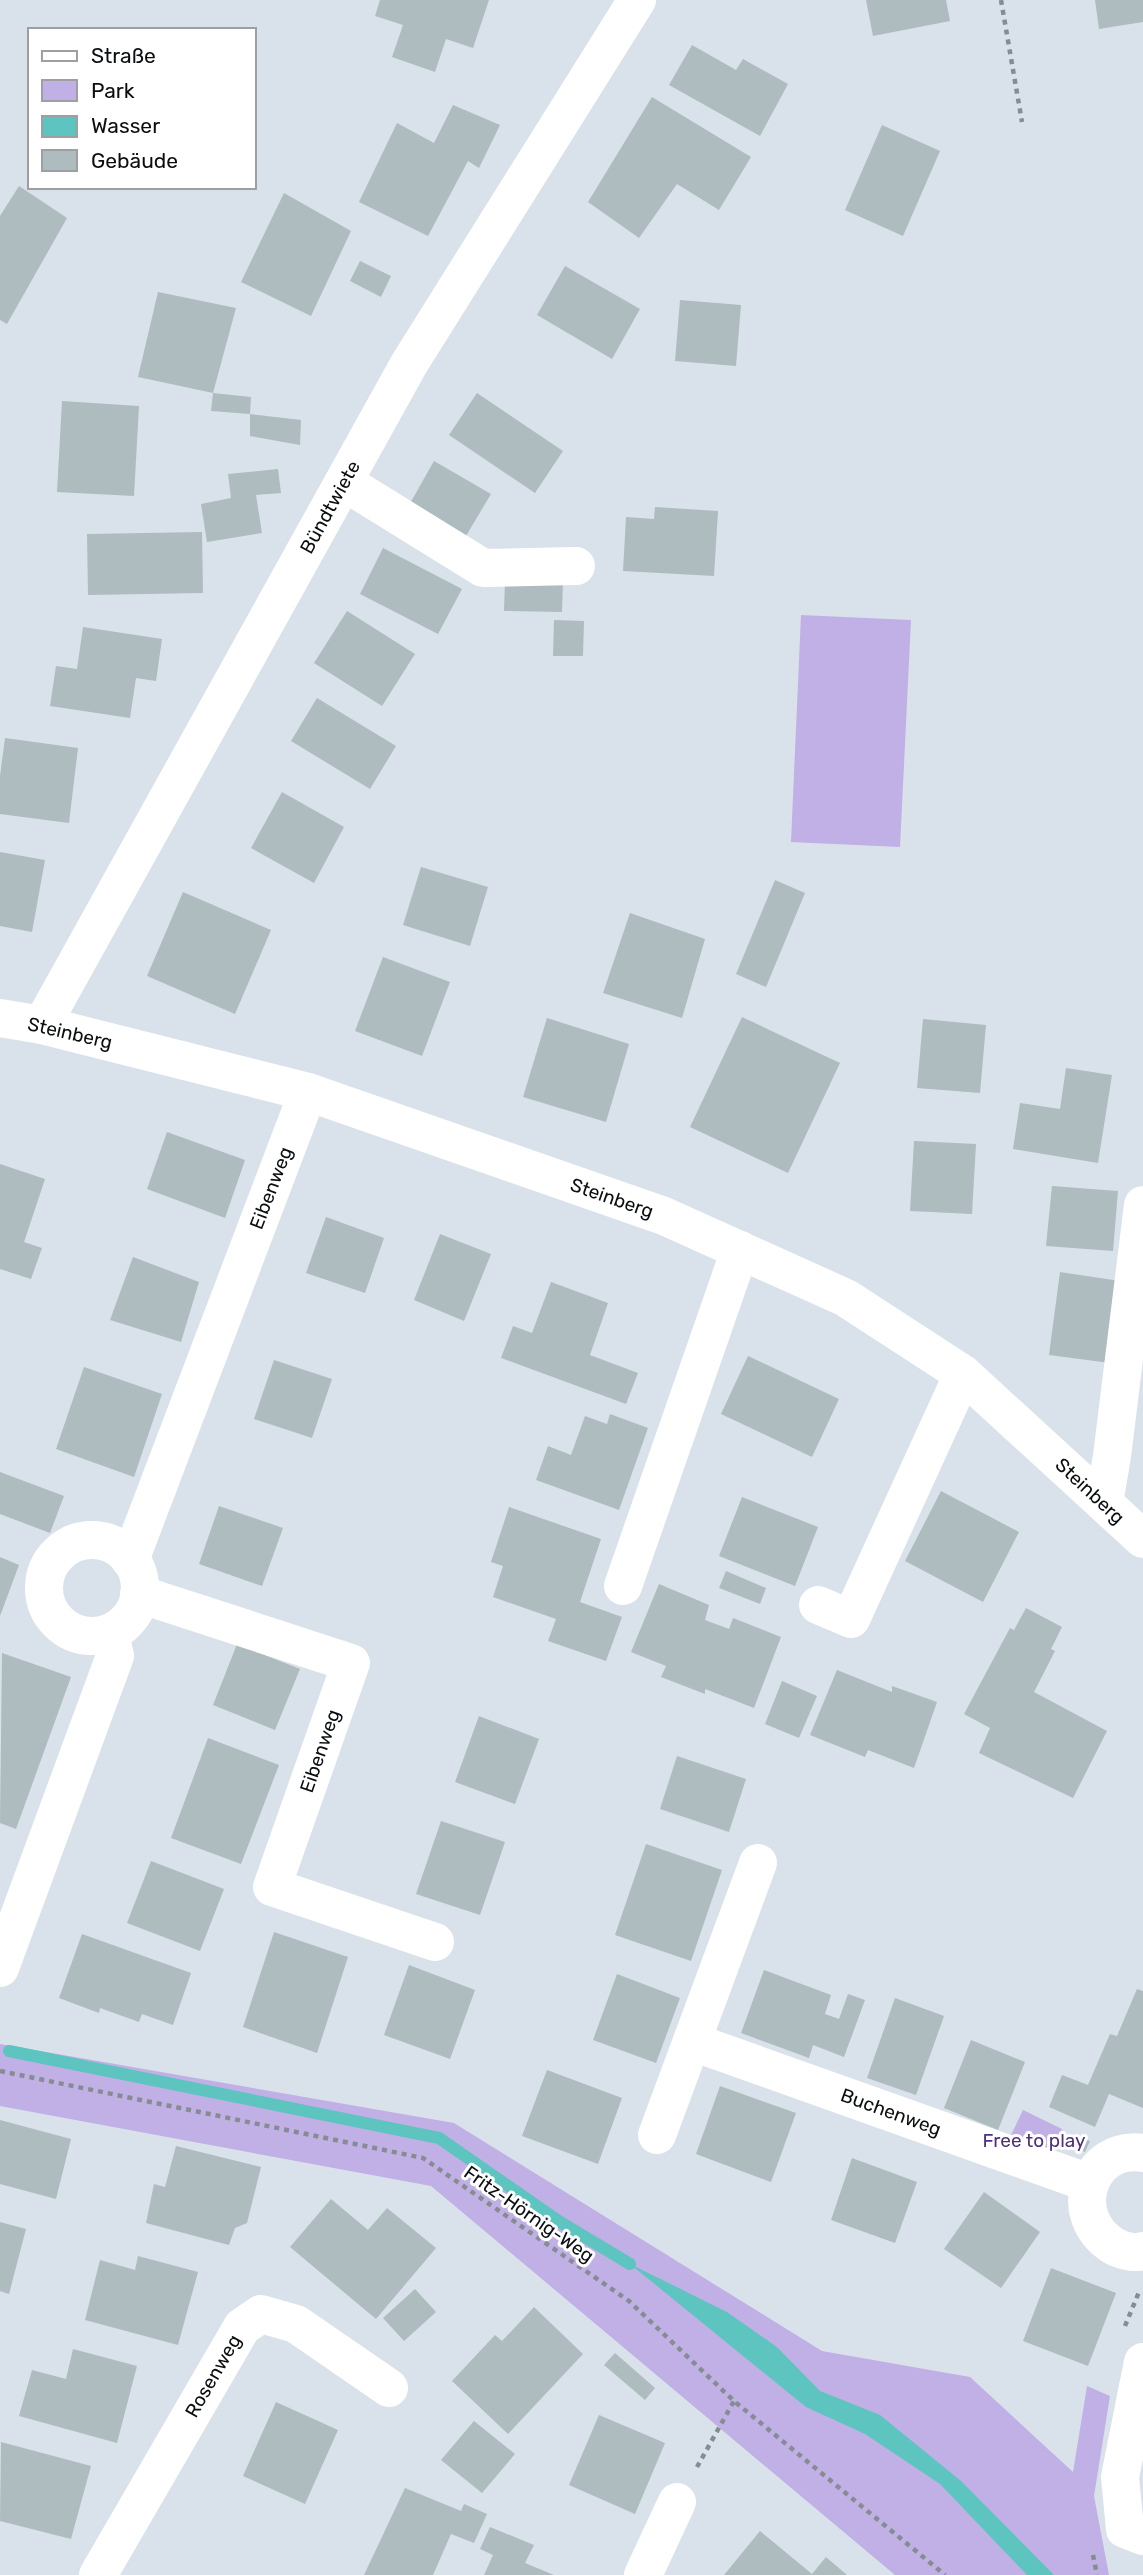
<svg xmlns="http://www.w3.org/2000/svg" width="1143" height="2575" font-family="Rubik,sans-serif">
<rect width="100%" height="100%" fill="#d9e2ea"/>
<g fill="#c0b0e6">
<polygon points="801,615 911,620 900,847 791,842"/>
<polygon points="0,2044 454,2123 822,2351 970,2377 1073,2472 1087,2386 1110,2396 1094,2496 1109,2575 895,2575 431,2186 0,2106"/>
<polygon points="1023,2110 1062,2129 1049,2168 1003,2152"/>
</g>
<polygon fill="#5ec4bf" points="630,2264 727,2312 777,2347 820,2391 880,2415 961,2481 1054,2575 1027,2575 940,2484 865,2434 806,2407"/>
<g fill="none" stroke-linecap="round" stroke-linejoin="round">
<polyline stroke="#5ec4bf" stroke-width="12" points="9,2051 439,2138 560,2222 630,2264"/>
</g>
<g fill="#aebbbf">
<polygon points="380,0 489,0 473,48 446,39 435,72 392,57 403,25 375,16"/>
<polygon points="866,0 946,0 950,21 873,36"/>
<polygon points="1095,0 1143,0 1143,22 1099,29"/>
<polygon points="692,45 736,70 743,59 788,84 760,136 669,85"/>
<polygon points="652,97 751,157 719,210 677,184 639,238 588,202"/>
<polygon points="453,105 500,125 479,168 468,161 428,236 359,202 397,123 434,143"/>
<polygon points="882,125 940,151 903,236 845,210"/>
<polygon points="19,186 67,218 7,324 0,320 0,216"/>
<polygon points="284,193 351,231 311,316 241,282"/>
<polygon points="360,261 391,276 381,297 350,281"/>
<polygon points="565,266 640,309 612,359 537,315"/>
<polygon points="158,292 236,308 213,393 138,377"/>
<polygon points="680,300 741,305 736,366 675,361"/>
<polygon points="213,393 251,397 250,414 211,411"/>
<polygon points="477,393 563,451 535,493 449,435"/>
<polygon points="62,401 139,406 134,496 57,492"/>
<polygon points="250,414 301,420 300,445 250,436"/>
<polygon points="434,461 491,494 463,541 408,507"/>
<polygon points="278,469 281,493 256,495 262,533 207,542 201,504 231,498 228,474"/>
<polygon points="655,507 718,511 714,576 623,571 626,517 654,519"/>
<polygon points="202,532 203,593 88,595 87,534"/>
<polygon points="383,548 462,589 438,634 360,594"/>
<polygon points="505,581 563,581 562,612 504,611"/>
<polygon points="347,611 415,654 382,706 314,663"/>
<polygon points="554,620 584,621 583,656 553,656"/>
<polygon points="83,627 162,639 156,681 136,678 130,718 50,706 56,666 77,669"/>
<polygon points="317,698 396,746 370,789 291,741"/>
<polygon points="5,738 78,748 69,823 0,814 0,776"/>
<polygon points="282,792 344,827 314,883 251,848"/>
<polygon points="0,852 45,860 32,932 0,926"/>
<polygon points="421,867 488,887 470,946 403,925"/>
<polygon points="775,880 805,893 766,987 736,974"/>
<polygon points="183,892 271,930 235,1014 147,976"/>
<polygon points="630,913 705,939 682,1018 603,993"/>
<polygon points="383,957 450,982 422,1056 355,1031"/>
<polygon points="742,1017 840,1063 788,1173 690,1127"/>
<polygon points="547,1018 629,1044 606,1122 523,1097"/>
<polygon points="923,1019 986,1025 980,1093 917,1088"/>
<polygon points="1066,1068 1112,1075 1098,1163 1013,1149 1020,1103 1060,1109"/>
<polygon points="167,1132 245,1160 225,1218 147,1189"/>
<polygon points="914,1141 976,1144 972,1214 910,1211"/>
<polygon points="0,1164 45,1179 24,1242 42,1248 31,1279 0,1269"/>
<polygon points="1052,1186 1118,1191 1113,1251 1046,1246"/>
<polygon points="326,1217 384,1238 365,1293 306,1273"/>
<polygon points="440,1234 491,1254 464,1321 414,1300"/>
<polygon points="133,1257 199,1282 181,1342 110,1320"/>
<polygon points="1060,1272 1120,1281 1110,1363 1049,1355"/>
<polygon points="551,1282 608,1303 590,1355 638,1373 626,1404 501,1358 513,1326 532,1333"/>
<polygon points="748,1356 839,1399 812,1457 721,1414"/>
<polygon points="274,1360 332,1379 312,1438 254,1419"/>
<polygon points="84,1367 162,1394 134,1477 56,1449"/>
<polygon points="610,1414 648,1428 619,1510 536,1480 548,1446 571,1455 585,1416 607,1424"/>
<polygon points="0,1472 64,1496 50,1533 0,1514"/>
<polygon points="941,1491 1019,1532 983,1602 905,1561"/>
<polygon points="742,1497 818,1527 795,1586 719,1556"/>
<polygon points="219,1506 283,1528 262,1586 199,1564"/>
<polygon points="509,1507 601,1539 580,1602 622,1617 606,1661 548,1641 556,1619 493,1597 503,1566 491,1562"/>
<polygon points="0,1557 19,1565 0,1616"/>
<polygon points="726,1571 766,1588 760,1604 719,1588"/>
<polygon points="659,1584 709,1605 705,1620 729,1629 733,1618 781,1637 754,1708 705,1689 705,1694 661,1677 666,1666 631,1652"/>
<polygon points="1026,1608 1062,1627 1051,1649 1055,1651 1034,1692 1107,1731 1073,1798 979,1753 990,1728 964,1714 1010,1628 1014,1630"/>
<polygon points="237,1644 300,1669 275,1730 213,1705"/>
<polygon points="2,1653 71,1677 16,1829 0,1823"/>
<polygon points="837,1670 892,1692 892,1686 937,1702 914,1768 868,1750 865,1757 810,1735"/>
<polygon points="782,1681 817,1696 799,1738 765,1724"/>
<polygon points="479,1716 539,1739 515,1804 455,1782"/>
<polygon points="208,1738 279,1765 241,1864 171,1838"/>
<polygon points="677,1756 746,1779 729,1832 660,1809"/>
<polygon points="441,1821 505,1842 480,1915 416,1894"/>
<polygon points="646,1844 722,1870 691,1961 615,1935"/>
<polygon points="151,1861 224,1889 200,1951 127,1923"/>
<polygon points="274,1932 348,1957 317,2053 243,2027"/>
<polygon points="82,1934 191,1973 173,2025 142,2014 139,2022 100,2008 99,2013 59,1998"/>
<polygon points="409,1965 475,1990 450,2059 384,2035"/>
<polygon points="764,1970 831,1995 825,2014 839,2019 848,1994 865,2000 844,2057 813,2045 809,2058 741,2033"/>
<polygon points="617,1974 680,1998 656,2063 593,2040"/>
<polygon points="1137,1989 1143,1991 1143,2108 1109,2094 1095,2127 1049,2107 1062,2075 1088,2085 1110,2034 1117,2036"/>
<polygon points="895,1998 944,2016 916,2095 867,2078"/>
<polygon points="971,2040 1025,2062 998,2130 944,2108"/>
<polygon points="547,2070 622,2098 598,2164 522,2136"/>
<polygon points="720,2086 796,2113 771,2182 696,2154"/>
<polygon points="0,2120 71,2139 56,2199 0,2184"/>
<polygon points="1071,2134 1090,2141 1085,2152 1066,2144"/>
<polygon points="176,2146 261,2167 247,2223 235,2228 229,2245 146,2223 154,2184 165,2187"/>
<polygon points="852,2158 917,2182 895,2243 831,2220"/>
<polygon points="984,2192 1040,2232 1001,2288 944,2249"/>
<polygon points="331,2199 368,2230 387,2208 436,2248 376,2319 290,2247"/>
<polygon points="0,2222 26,2229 9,2294 0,2291"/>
<polygon points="138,2256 198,2272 178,2345 85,2320 100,2260 135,2270"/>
<polygon points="1051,2268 1116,2293 1088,2366 1023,2341"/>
<polygon points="415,2289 436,2312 404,2341 383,2318"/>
<polygon points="534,2307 583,2354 508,2434 452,2381 495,2335 502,2341"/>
<polygon points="73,2349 137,2366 117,2443 19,2416 32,2370 66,2379"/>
<polygon points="615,2353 655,2388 645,2400 604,2365"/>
<polygon points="276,2402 338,2430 305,2504 243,2476"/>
<polygon points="599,2415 665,2443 635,2514 569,2485"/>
<polygon points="474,2421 515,2454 482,2493 441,2460"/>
<polygon points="1,2442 91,2466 71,2539 0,2521"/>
<polygon points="405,2488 461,2511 464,2504 487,2514 474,2543 451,2534 433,2575 364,2575"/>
<polygon points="490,2527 534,2545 525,2563 554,2575 484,2575 493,2555 480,2549"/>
<polygon points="760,2531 812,2574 826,2557 847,2575 724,2575"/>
</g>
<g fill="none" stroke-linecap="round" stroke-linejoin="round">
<g stroke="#858c92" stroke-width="4.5" stroke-dasharray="5 5" stroke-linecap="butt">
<polyline points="1001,0 1022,122"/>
<polyline points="0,2071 423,2158 629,2301 734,2401 945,2575"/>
<polyline points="1125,2326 1139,2292"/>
<polyline points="697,2467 734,2401"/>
<polyline points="1093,2555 1097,2575"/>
</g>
<g stroke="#fff" stroke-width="38">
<polyline points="344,482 483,568 576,566"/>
<polyline points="0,1018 42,1025 308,1092 664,1216 846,1298 963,1374 1143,1539"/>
<polyline points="42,1025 409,364 637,0"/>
<polyline points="1104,1503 1112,1456 1143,1205"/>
<circle cx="92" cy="1588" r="48"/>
<polyline points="130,1560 308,1092"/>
<polyline points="623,1586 740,1250"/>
<polyline points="139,1594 351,1663 272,1887 435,1942"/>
<polyline points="818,1605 851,1619 963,1374"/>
<polyline points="0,1968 115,1656 110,1633"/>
<polyline points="693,2042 1089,2183"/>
<polyline points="657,2135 758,1863"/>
<path d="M1143 2153C1088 2145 1066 2215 1112 2245 1120 2250 1133 2254 1143 2251"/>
<polyline points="1143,2362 1120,2477 1125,2529 1143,2536"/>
<polyline points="98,2575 242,2327 261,2314 296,2324 389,2388"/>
<polyline points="643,2575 677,2502"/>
</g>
</g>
<g text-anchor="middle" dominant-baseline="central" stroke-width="6" stroke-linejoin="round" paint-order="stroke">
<g font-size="19" fill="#0b0e11" stroke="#fff">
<text transform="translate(330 507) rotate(-61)">Bündtwiete</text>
<text transform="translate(70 1033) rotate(13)">Steinberg</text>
<text transform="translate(271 1188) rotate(-69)">Eibenweg</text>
<text transform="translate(612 1198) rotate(19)">Steinberg</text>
<text transform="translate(1090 1491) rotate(43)">Steinberg</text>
<text transform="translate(320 1751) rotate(-71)">Eibenweg</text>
<text transform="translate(891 2112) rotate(20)">Buchenweg</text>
<text transform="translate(529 2214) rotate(35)">Fritz-Hörnig-Weg</text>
<text transform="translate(213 2376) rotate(-60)">Rosenweg</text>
</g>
<g font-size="19" fill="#4e307d" stroke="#fff">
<text x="1034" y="2140">Free to play</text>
</g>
</g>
<rect x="28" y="28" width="228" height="161" fill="#ffffff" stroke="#9d9fa0" stroke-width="2"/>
<rect x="42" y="51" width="35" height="10" fill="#ffffff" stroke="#9d9fa0" stroke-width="2"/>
<text x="91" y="63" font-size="21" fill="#0b0e11">Straße</text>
<rect x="42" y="80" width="35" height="21" fill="#c0b0e6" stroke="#9d9fa0" stroke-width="2"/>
<text x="91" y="98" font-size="21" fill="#0b0e11">Park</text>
<rect x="42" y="116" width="35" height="21" fill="#5ec4bf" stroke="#9d9fa0" stroke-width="2"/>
<text x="91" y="133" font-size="21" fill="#0b0e11">Wasser</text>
<rect x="42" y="150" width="35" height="21" fill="#aebbbf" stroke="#9d9fa0" stroke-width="2"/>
<text x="91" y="168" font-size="21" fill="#0b0e11">Gebäude</text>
</svg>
